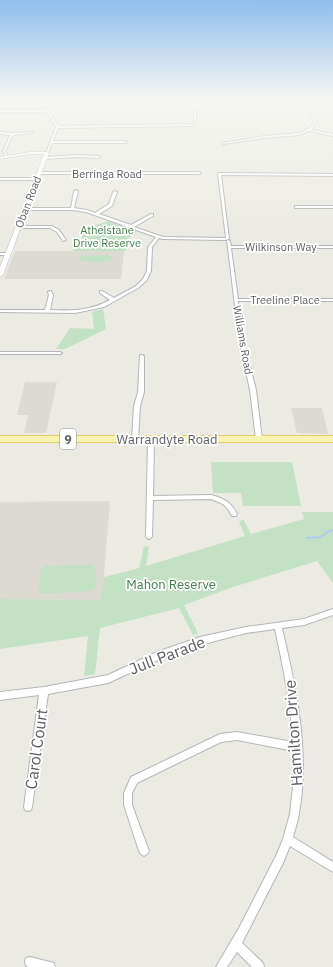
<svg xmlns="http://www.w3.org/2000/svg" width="333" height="967" font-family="'IBM Plex Sans',sans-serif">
<rect width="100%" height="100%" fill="#ecebe3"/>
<g fill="#dcdad2">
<polygon points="15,251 124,251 121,279 4,279"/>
<polygon points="25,382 57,382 46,433 24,433 28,415 17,415"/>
<polygon points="291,408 322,408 328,434 297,433"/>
<polygon points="110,501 102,600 0,599 0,502"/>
</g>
<g fill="#c2e1c5">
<polygon points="108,221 136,232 128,239 126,251 72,251 81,242 84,229"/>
<path d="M108 255 114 258C109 263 84 264 78 258L82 256Z"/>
<polygon points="103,309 106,329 65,349 56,349 70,328 94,329 92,312"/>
<polygon points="211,462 292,462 301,506 243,506 241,493 213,493"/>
<polygon points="302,512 333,512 333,583 317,561 233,587 184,605 198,633 193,635 179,608 100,628 95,674 84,676 88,636 0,649 0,599 101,600 104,577 139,568 144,546 149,547 146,566 245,536 239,522 243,519 251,534 304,519"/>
<polygon points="92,565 96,569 95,587 90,591 42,594 39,592 40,571 45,566"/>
</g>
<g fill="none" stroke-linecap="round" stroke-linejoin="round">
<polyline stroke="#aacdf5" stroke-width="1.5" points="327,532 333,530"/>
<polyline stroke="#aacdf5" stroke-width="2" points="307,538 321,537 329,531"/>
<g stroke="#b4b5b9" stroke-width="2">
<g id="street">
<polygon points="67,99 69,99 47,108 58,126 191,124 194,123 194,112 205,103 171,103 158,100 158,99 171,101 207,101 210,99 212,99 196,112 196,123 191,126 58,128 53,141 126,141 127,142 126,143 52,143 48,153 47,154 46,153 56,127 47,112 0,112 0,110 46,110 45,107"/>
<polygon points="306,99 308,99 316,123 311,130 333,134 333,136 309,131 299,135 265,138 223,144 222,143 265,136 299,133 308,129 314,123"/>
<polygon points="0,101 2,101 2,102 0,103"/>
<polygon points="0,132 12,133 33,132 34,133 13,135 5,151 8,157 7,158 6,157 3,151 10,135 0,134"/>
<polygon points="77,155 99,156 100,157 99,158 77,157 45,159 44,158 45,157"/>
<polygon points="39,172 199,172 201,173 199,174 38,174 38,172"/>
<path d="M218 173 333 174V176L221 175 229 239 225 240 163 239 159 238 152 247 151 271 146 281 138 288 104 307 75 313 0 312V310H45L49 295 48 292 50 291H51L53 295 50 310C72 311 90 311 110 300L100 293V291H102L114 298 136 286 143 279 147 271 148 247 156 237 86 212 72 210H25L23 209 24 208H71L74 191 76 190 78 191 74 208 87 210 95 213 109 204 113 192 115 191 117 192 112 206 99 214 131 225 151 214H153V216L134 227 163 237 226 238Z"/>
<polygon points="0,178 37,178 39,179 37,180 0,180"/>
<rect x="295" y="206" width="38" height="2"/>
<polygon points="18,226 52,226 59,230 66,240 63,241 57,232 50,228 19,228 17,227"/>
<polygon points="227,240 230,241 231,246 333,246 333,248 231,248 238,299 333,299 333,301 238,301 243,339 256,390 262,439 259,441 256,439 250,390 239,339"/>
<polygon points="0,253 8,253 10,254 8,255 0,255"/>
<polygon points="0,352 60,352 62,353 60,354 0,354"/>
<polygon points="140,355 142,355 144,356 144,392 140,406 138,439 135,441 132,439 134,406 138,392"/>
<path d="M151 438 154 440 153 496 211 495C223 498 231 502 237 514L236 516H232L228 509 223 504 211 499 153 500 152 536 151 538 149 539 147 538 146 536 148 440Z"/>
<path d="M333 609V615L304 625 282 628C296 688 310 752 299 813 298 821 295 829 293 837L333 862V872L290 846 283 863 242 943 263 963 264 967H252L237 952 227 967H216L239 928 276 856 283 839 290 814 293 787 294 751 237 740 221 742 137 783 132 793V805L149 851 147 854 144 856 141 854 139 851 124 805V793L131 777 220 734 237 732 293 742C291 704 283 667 275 629L246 633 200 645 162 658 108 683 48 694 32 807 31 810 28 811 25 810 24 807 39 695 0 700V692L44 687 108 675 157 652 200 637 246 627 304 619Z"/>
<polygon points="30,957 54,963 55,967 29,967 26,966 25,962 26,958"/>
</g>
</g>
<g stroke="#b5b7bc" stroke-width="1">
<polygon id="secondary" points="30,152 47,152 49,153 3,275 0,277 0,267 44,154 30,154 0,159 0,157"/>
</g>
<g stroke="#e2cc67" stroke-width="2">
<rect id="primary" x="0" y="436" width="333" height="6"/>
</g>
<use href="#street" fill="#fff" fill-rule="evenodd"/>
<use href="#secondary" fill="#fff" fill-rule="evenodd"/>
<use href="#primary" fill="#f6f2af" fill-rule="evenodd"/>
</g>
<linearGradient id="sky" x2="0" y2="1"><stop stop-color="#8fbeed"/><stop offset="0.42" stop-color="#f6f6f2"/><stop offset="1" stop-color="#f6f6f2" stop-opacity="0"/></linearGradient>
<rect width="333" height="234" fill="url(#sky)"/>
<g text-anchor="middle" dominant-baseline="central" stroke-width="3.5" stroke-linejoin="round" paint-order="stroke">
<g font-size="11" fill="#5b5e62" stroke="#fff">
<text x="107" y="174">Berringa Road</text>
<text transform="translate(28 202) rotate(-69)">Oban Road</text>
<text x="281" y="247">Wilkinson Way</text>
<text x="285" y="300">Treeline Place</text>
<text transform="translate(243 340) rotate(80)">Williams Road</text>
</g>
<g font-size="11" fill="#3e7f47" stroke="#fff">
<text x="107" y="230">Athelstane<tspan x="107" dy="13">Drive Reserve</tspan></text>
</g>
<rect fill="#fff" stroke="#8c8e91" stroke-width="1" x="60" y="429" width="16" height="20" rx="3"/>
<g font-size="12" font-weight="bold" fill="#5b5e62">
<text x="68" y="439">9</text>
</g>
<g font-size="13" fill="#5b5e62" stroke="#fff">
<text x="167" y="439">Warrandyte Road</text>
</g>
<g font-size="13" fill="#3e7f47" stroke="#fff">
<text x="171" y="584">Mahon Reserve</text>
</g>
<g font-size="16" fill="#5b5e62" stroke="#fff">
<text transform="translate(167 655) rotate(-21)">Jull Parade</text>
<text transform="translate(293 733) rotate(-94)">Hamilton Drive</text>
<text transform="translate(36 749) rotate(-82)">Carol Court</text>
</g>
</g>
</svg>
